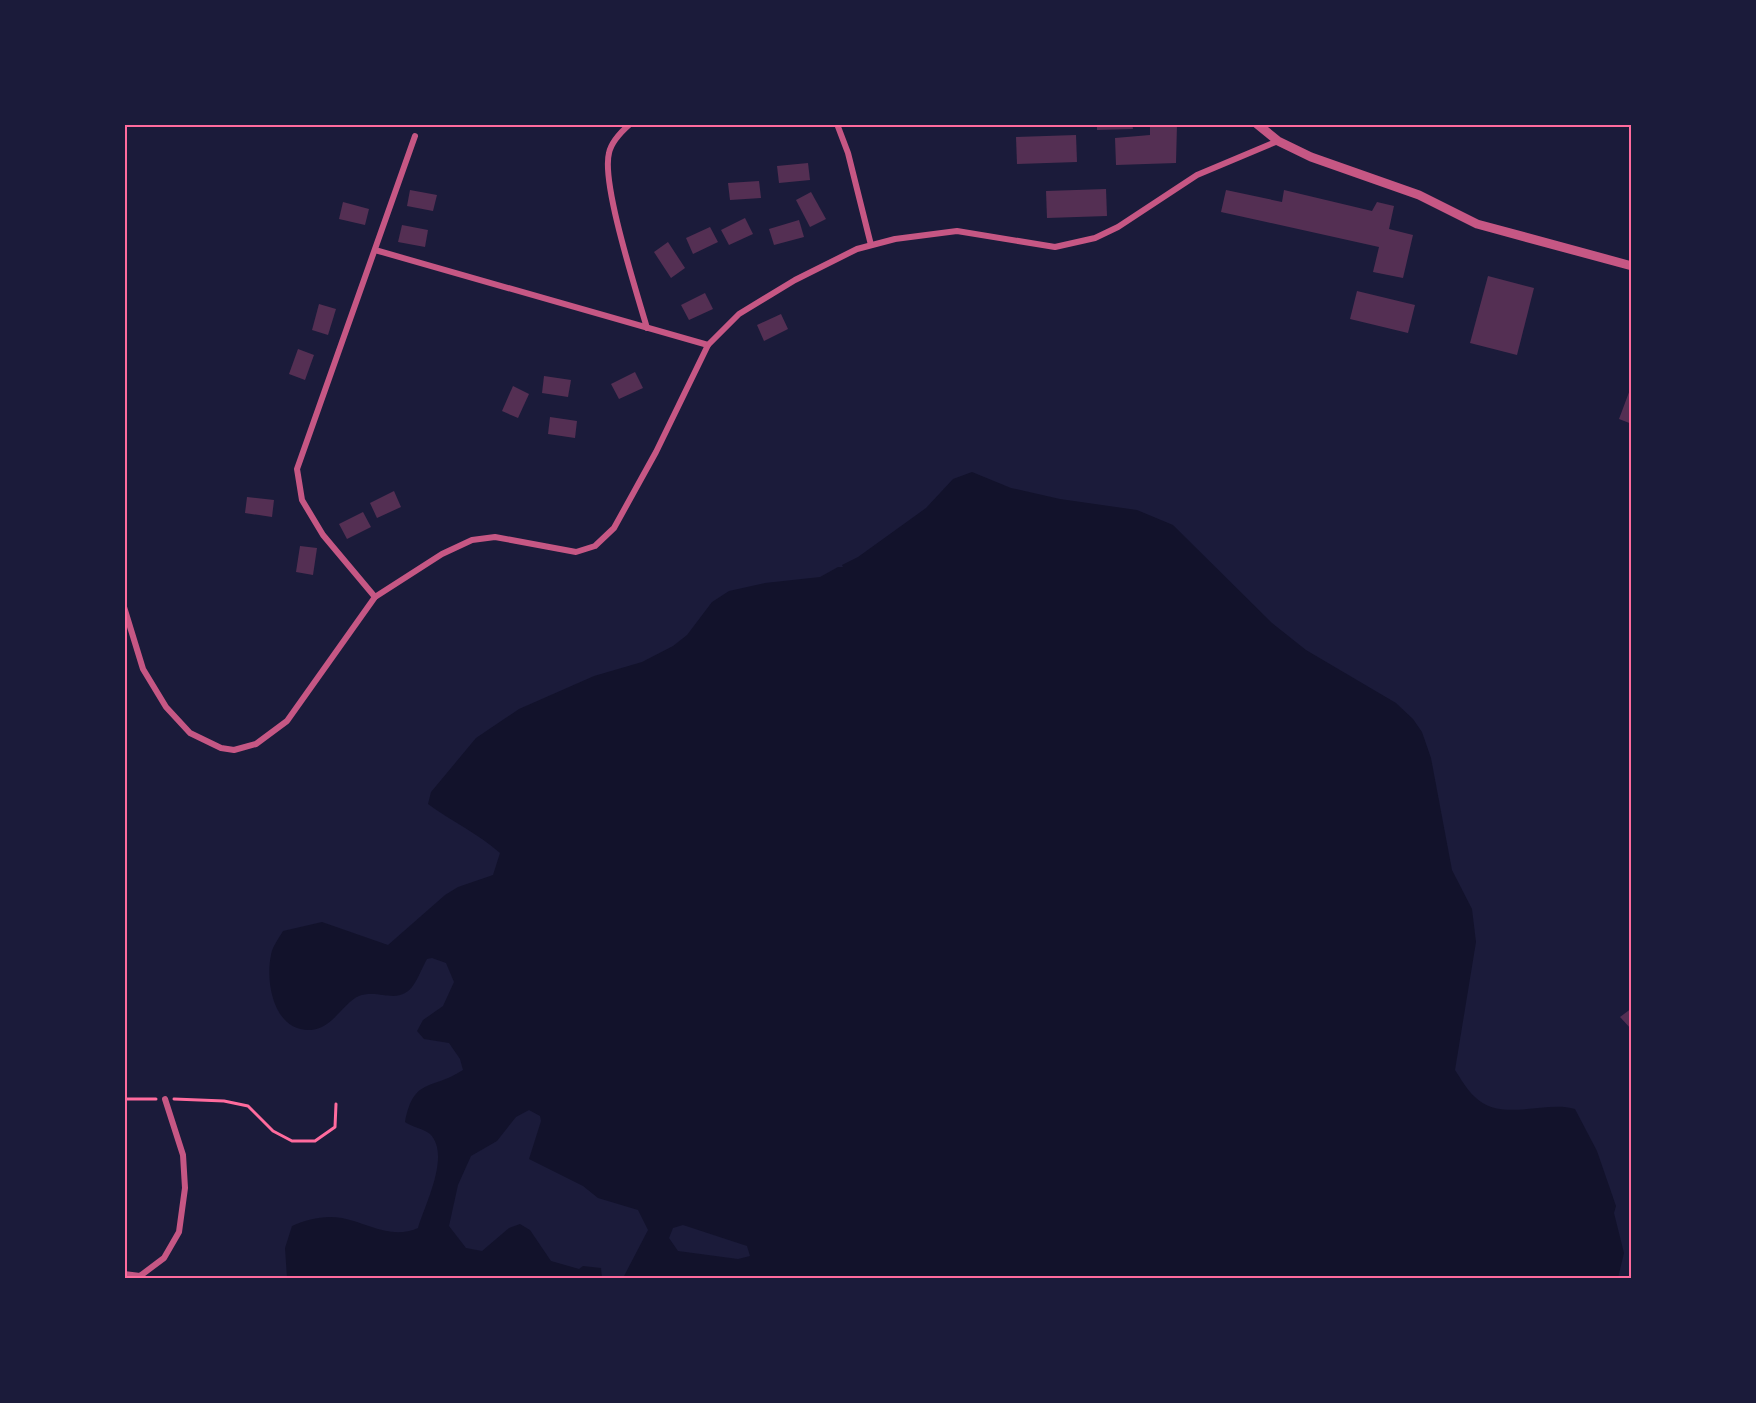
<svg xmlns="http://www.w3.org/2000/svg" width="1756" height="1403" font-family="'Titillium Web',sans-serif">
<rect width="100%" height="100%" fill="#1b1b3a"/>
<path fill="#12122b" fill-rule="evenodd" d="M972 472 1011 488 1060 499 1137 510 1173 525 1272 623 1306 650 1396 703 1413 719 1422 732 1431 758 1452 870 1472 909 1476 942 1455 1070C1461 1079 1467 1090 1475 1097 1501 1123 1544 1100 1575 1109L1597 1151 1616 1206 1614 1213 1624 1253 1618 1278H623L648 1230 638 1210 598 1198 583 1186 529 1159 541 1121 540 1116 529 1110 516 1117 497 1141 471 1156 458 1185 449 1226 466 1248 482 1251 509 1228 520 1224 530 1230 551 1261 579 1269 583 1266 601 1268 602 1278H287L285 1248 292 1226C308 1219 324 1215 342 1218 368 1223 391 1240 418 1228 425 1204 451 1155 430 1134 424 1129 412 1127 405 1122 414 1077 430 1091 463 1070L460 1059 449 1043 424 1039 417 1031 423 1020 443 1006 454 982 446 963 432 958 427 959C414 983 413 1000 383 995 376 994 366 993 359 996 344 1002 332 1029 311 1030 274 1032 265 983 271 955 272 947 279 938 283 931L322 922 388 945 445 895 458 887 493 875 500 853C479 834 451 821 428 804L431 792 476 738 519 709 594 676 642 662 673 646 687 635 712 602 729 591 765 583 820 577 838 567H843L842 565 858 557 926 508 953 479ZM683 1225 747 1246 750 1256 738 1259 678 1251 669 1238 673 1228Z"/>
<g fill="#542f53">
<polygon points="1097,124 1132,124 1133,129 1097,130"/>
<polygon points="1150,124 1177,124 1176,163 1116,165 1115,138 1150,135"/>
<polygon points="1076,135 1077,162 1017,164 1016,137"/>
<polygon points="808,163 810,180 779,183 777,166"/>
<polygon points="759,181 761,198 730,200 728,183"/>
<polygon points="1106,189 1107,216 1047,218 1046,191"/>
<polygon points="410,190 437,195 433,211 407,206"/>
<polygon points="1226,190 1282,202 1284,190 1372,211 1377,202 1394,206 1389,229 1413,235 1403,278 1373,272 1379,247 1221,212"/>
<polygon points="811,192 826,219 810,227 796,200"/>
<polygon points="343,202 369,209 365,225 339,219"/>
<polygon points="745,218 753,234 729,245 721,230"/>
<polygon points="799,220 804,237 774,245 769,229"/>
<polygon points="402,225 428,230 425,247 398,242"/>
<polygon points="710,227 718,242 693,254 686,238"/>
<polygon points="668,242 685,268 671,278 654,252"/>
<polygon points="1488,276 1534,288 1517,355 1470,343"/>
<polygon points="1357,291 1415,305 1408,333 1350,319"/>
<polygon points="705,293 713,309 689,320 681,305"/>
<polygon points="319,304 336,309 328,335 312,330"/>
<polygon points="781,314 788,329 764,341 757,325"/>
<polygon points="298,349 314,355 305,380 289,374"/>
<polygon points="635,372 643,388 619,399 611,384"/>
<polygon points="544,376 571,380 568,397 542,393"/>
<polygon points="513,386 529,394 518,418 502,411"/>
<polygon points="1631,387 1632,387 1632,424 1619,419"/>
<polygon points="550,417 577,421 575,438 548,434"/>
<polygon points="394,491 401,507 377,518 370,503"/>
<polygon points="247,497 274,500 272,517 245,513"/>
<polygon points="363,512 371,527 347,539 339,524"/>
<polygon points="300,546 317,548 313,575 296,572"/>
<polygon points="1632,1008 1632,1030 1620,1017"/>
</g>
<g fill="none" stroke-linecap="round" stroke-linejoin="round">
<g stroke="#ff6b9d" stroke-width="3">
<polyline points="124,1099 156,1099"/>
<polyline points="174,1099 224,1101 248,1106 273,1131 292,1141 315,1141 335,1127 336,1104"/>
</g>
<g stroke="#c65784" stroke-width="6">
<path d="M630 124C622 131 611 143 609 153 601 183 637 293 647 328"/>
<polyline points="837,124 848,153 871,245"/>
<polyline points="375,250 708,345"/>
<polyline points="375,597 323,535 302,500 297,469 415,136"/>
<polyline points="124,607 143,669 166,707 190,733 221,748 234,750 256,744 287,721 375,597 442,554 472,540 495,537 576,552 595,546 614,528 656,452 708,345 739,314 795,280 857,249 895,239 957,231 1055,247 1095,238 1118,227 1197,175 1278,141"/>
<polyline points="124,1274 140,1276 164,1258 179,1232 185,1188 183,1155 165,1099"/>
</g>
<polyline stroke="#c65784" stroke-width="9" points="1257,124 1278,141 1311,157 1419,195 1477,224 1632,266"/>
</g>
<rect width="1756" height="1403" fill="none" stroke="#1b1b3a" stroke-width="252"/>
<rect x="126" y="126" width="1504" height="1151" fill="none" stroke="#ff6b9d" stroke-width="2"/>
</svg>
